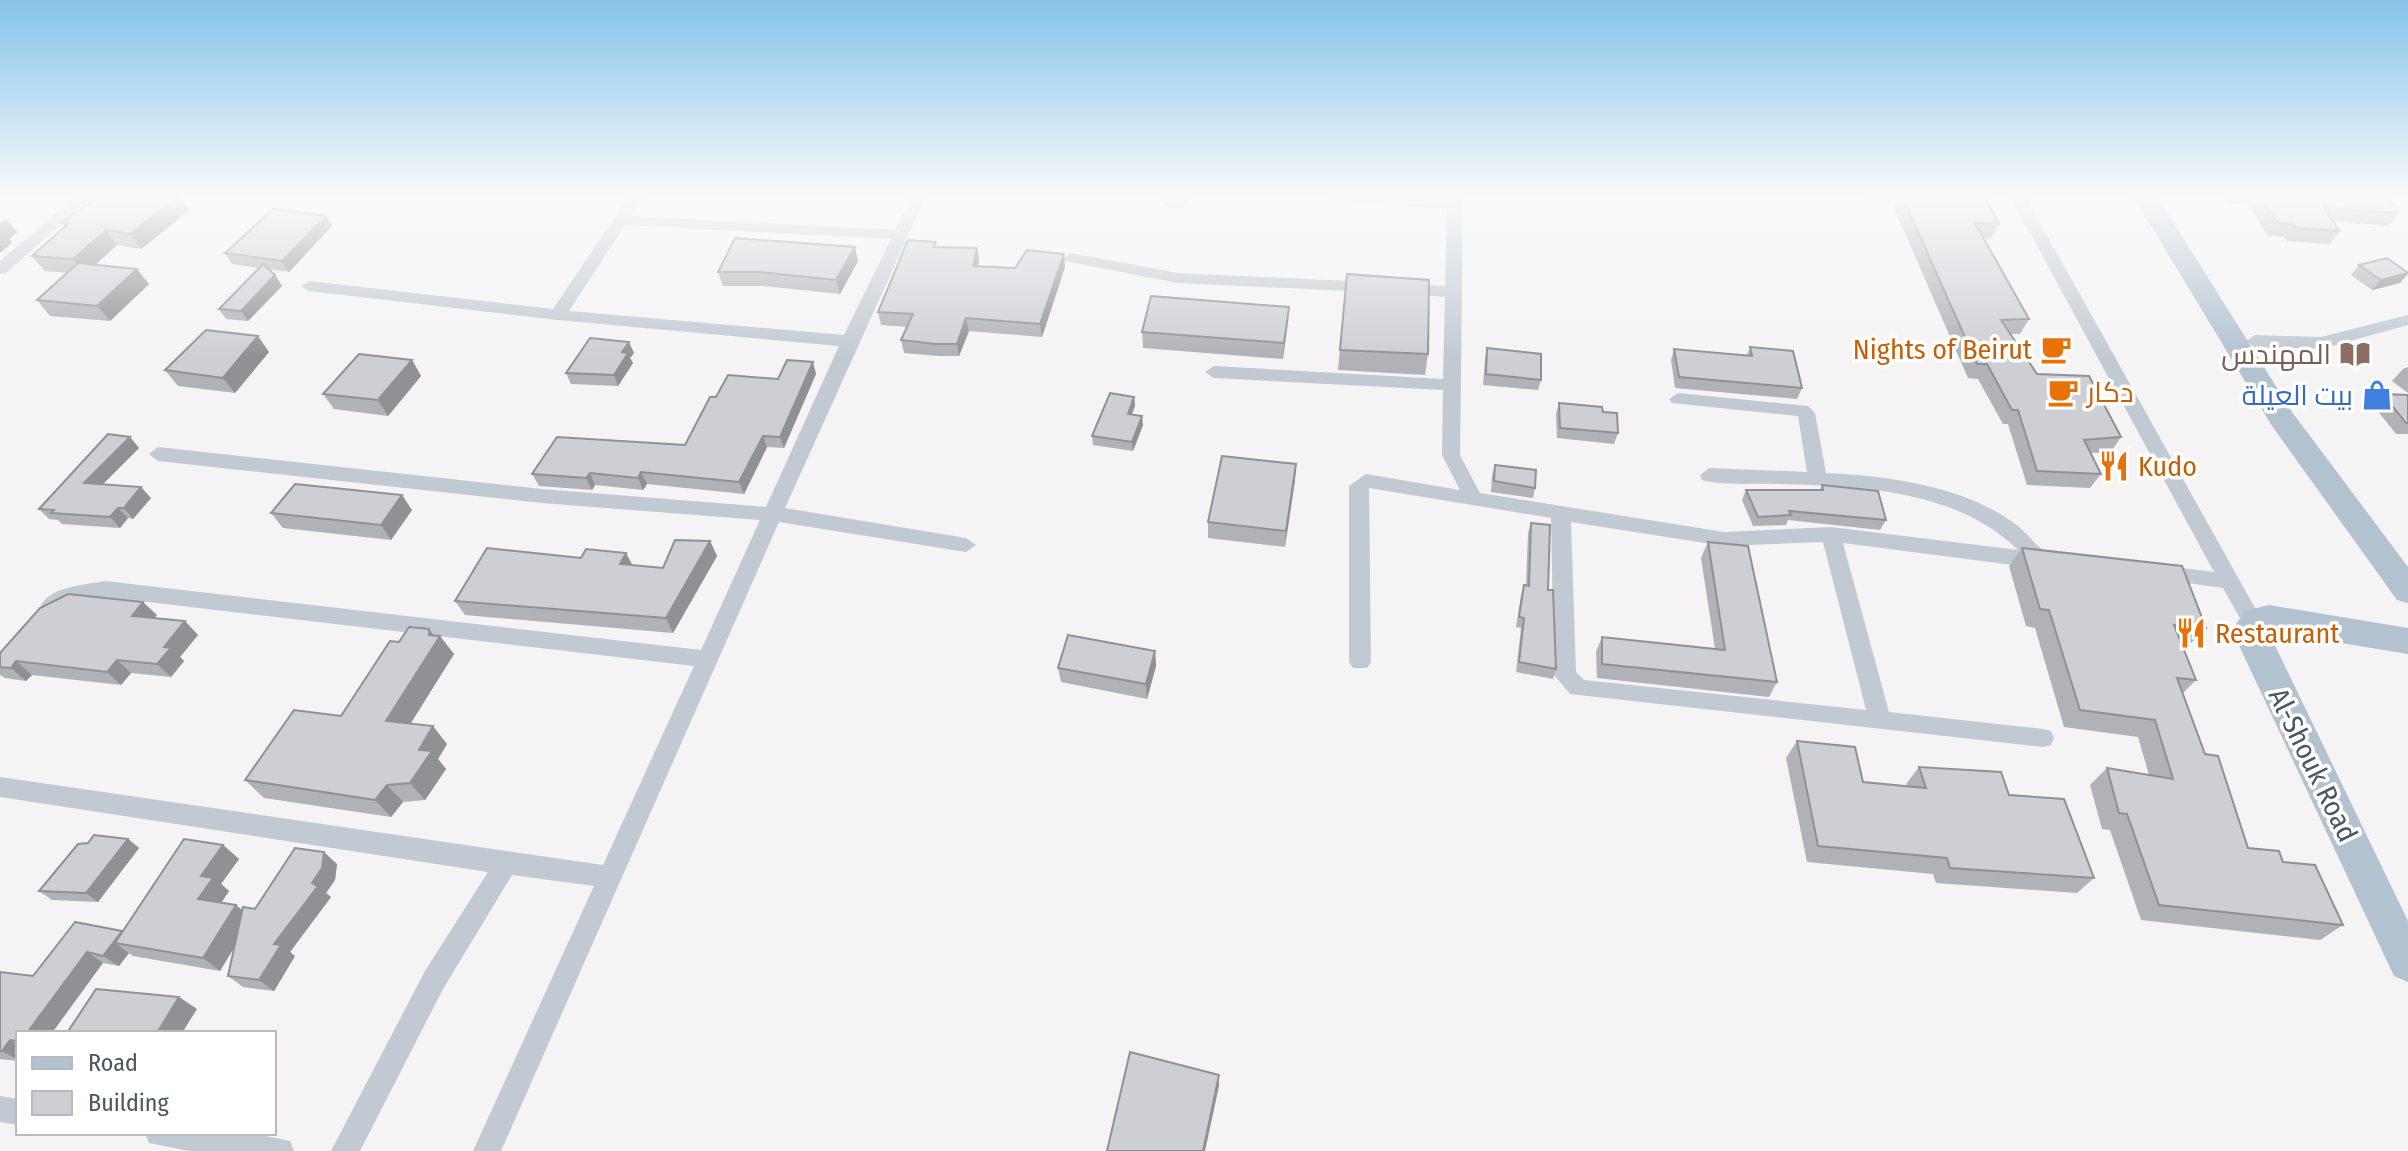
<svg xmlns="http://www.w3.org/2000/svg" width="2408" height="1151" font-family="'Fira Sans Condensed',Cairo,sans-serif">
<rect width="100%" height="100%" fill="#f5f3f3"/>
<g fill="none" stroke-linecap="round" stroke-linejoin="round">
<g fill="#c1cad2" fill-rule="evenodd">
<polygon points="76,196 93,196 6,273 0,274 0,261"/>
<path d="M629 196H644L631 216 895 230 912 196H926L785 508 966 538 976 545 966 552 779 522 501 1151H473L594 886 512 875 443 989 360 1151H331L425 971 488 872 0 797V777L603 865 694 666 105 597 76 602 51 613 44 611 41 605C52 586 85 585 105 581L701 650 760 520 542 503 158 461 149 454 158 447 542 489 766 507 839 346 558 320 309 291 301 286 309 281 553 309ZM625 225 891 239 844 335 569 311Z"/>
<path d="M1327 196 1447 200 1448 196H1463L1460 455 1480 493 1724 532 1831 527 2018 550C1956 489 1857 486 1776 484 1753 483 1725 486 1702 480L1700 475 1709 468 1807 472 1798 416 1672 403 1669 399 1678 393 1808 406 1815 413 1826 473C1889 476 1966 486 2018 526 2029 535 2038 548 2050 556L2053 561 2050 566 2043 569 1843 543 1889 712 2043 729 2051 731 2054 738 2051 745 2043 747 1570 694 1554 675 1551 518 1369 488 1371 662 1367 668H1353L1349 662V486L1366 474 1460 490 1442 455 1443 390 1214 378 1205 372 1214 366 1443 379 1445 297 1403 294 1395 289 1403 284 1445 286 1447 209 1335 201ZM1571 522 1724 546 1823 542 1866 710 1584 680 1576 672Z"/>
<polygon points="2010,196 2025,196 2260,617 2263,623 2260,629 2246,629 2223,588 2151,578 2148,573 2151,568 2158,565 2214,572"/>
<polygon points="1071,253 1178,273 1371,282 1379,287 1371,292 1178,283 1065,261 1063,258"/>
<polygon points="2408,315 2408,325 2321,349 2255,347 2246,341 2255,335 2321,337"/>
<polygon points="0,1096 18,1099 18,1125 0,1122"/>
<polygon points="145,1133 251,1133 290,1141 294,1151 189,1151 149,1143"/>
</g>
<g fill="#b3c2d1" fill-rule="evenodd">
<polygon points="2133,196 2157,196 2292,412 2408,567 2408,603 2397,600 2272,426"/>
<polygon points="2269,605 2408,628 2408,654 2268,631 2408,921 2408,982 2394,976 2235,637 2234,627 2245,611"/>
</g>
</g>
<g fill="#b0b2b7">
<polygon points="1165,196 1187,196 1183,208 1165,207"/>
<polygon points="1867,196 1984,196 1999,224 1991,239 1984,238 2029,319 2020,334 2011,334 2037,374 2121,437 2111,452 2091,453 2101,474 2090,488 2027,485 2008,424 2003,424 1978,379 1968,378 1891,201 1869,200"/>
<polygon points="2223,196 2387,196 2399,213 2388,226 2333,221 2340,231 2330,244 2287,241 2284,237 2268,236 2248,205 2227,203"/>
<polygon points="190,210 141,249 117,245 95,265 149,284 110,321 50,316 37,300 68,273 45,271 32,256 65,227 62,223"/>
<polygon points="326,216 332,226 289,272 268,269 275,275 282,286 248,321 226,319 219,309 259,268 232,264 225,253"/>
<polygon points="937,247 977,248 979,260 978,267 1015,268 1065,267 1042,337 969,331 959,356 938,356 904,353 901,340 908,327 881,325 878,312"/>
<polygon points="858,261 840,294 764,286 723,286 718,272"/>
<polygon points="2359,265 2408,272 2408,274 2400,283 2372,290 2351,275"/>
<polygon points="1347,274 1428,354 1425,375 1338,370"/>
<polygon points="1289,307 1283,359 1143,348 1142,332"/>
<polygon points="1750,347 1802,388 1797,399 1675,388 1671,360 1674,349 1747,355"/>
<polygon points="1487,348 1541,380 1538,390 1483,385 1485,359"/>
<polygon points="269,352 235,393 178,386 165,370"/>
<polygon points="634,353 630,358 633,363 618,386 571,384 566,373"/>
<polygon points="412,360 421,376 388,416 334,409 323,394"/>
<polygon points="2408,367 2408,393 2392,381 2403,369"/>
<polygon points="816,374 784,448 767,447 744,494 647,484 643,490 595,485 592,490 539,486 532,474 685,445 716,397 778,379"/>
<polygon points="2383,394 2408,395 2408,434 2396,434 2373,405"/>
<polygon points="1134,397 1135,406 1132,414 1143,425 1133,451 1093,445 1092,436"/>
<polygon points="1559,403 1603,412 1618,433 1614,444 1557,438 1556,414"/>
<polygon points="130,437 139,448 102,485 151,498 133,519 128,518 120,528 62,524 58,520 49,519 39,509"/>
<polygon points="1296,464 1295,480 1285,547 1208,538 1208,522"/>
<polygon points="1495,465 1535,488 1533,498 1491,492 1492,475"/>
<polygon points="1822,485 1886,520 1880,530 1788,520 1786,525 1753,526 1742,500 1746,490 1820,490"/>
<polygon points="412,510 391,540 283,528 271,513"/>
<polygon points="1531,523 1548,590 1556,669 1553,679 1516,672 1521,628 1516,627 1521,595 1524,585 1526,585 1528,533"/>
<polygon points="710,541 717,556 673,633 465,615 455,601 581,558 626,553 632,565 663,568"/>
<polygon points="1708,542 1777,682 1769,697 1597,678 1596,652 1602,637 1715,649 1701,558"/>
<polygon points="2022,548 2206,628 2189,645 2182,645 2196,680 2183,693 2205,754 2248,848 2283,862 2343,925 2320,940 2141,920 2110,830 2102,829 2090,785 2107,768 2149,775 2138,737 2064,727 2035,628 2026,626 2009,566"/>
<polygon points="157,615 154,618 198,635 180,657 184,661 171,677 131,673 121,685 32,675 26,681 5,678 0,675 0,653"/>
<polygon points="429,629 434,635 454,654 410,724 447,744 438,759 446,769 425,800 403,802 391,817 264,798 245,780 341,716 399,642"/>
<polygon points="1155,651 1156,666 1147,699 1061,682 1058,668"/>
<polygon points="1797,741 1863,782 1907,786 1906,784 1919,767 2009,795 2094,878 2077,893 1936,883 1933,874 1807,862 1786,758"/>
<polygon points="128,839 139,848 98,902 52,900 39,891"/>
<polygon points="223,845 239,859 221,884 229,891 221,903 243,910 255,909 337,864 335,880 326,893 331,897 290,952 295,956 274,991 243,987 228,976 234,947 220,971 133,956 129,953 119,966 103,963 18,1033 18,1061 0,1059 0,972 33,976 123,931"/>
</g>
<g fill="#909195">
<polygon points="179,196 190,210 141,249 130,234"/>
<polygon points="1183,196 1187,196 1183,208"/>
<polygon points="326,216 332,226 289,272 282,261"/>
<polygon points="6,219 17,232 9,239 12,243 0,253 0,223"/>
<polygon points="106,230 117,245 85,274 73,259"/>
<polygon points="855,247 858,261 840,294 836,280"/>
<polygon points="977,248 979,260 975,279 973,266"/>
<polygon points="1064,254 1065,267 1042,337 1040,324"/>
<polygon points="137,269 149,284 110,321 97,306"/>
<polygon points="2408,273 2400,283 2372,290 2381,280"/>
<polygon points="275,275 282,286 248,321 241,311"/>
<polygon points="1289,307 1288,322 1283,359 1284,343"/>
<polygon points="966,318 969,331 959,356 957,344"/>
<polygon points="258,336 269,352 235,393 223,378"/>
<polygon points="629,342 634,353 630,358 633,363 618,386 614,375 622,352"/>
<polygon points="412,360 421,376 388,416 378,400"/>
<polygon points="813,362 816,374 784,448 780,437"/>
<polygon points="1134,397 1135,406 1128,423 1128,414"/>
<polygon points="1142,416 1143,425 1133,451 1132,442"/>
<polygon points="763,436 767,447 744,494 739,482"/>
<polygon points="130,437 139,448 93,494 84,483"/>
<polygon points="1296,464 1295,480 1285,547 1286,531"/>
<polygon points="641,472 647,484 643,490 638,478"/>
<polygon points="590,473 595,485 592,490 586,478"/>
<polygon points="141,487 151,498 133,519 124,508"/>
<polygon points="402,495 412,510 391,540 381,525"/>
<polygon points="118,508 128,518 120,528 110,517"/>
<polygon points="710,541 717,556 673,633 666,618"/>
<polygon points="626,553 634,568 620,564"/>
<polygon points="143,602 157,615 145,629 132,616"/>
<polygon points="185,621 198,635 180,657 184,661 171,677 157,664 164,647"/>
<polygon points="429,629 437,640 440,636 454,654 401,739 386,721 429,635"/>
<polygon points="1155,651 1156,666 1147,699 1146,684"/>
<polygon points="117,660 131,673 121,685 107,672"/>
<polygon points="16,661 32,675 26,681 11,668"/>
<polygon points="433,726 447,744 438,759 446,769 425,800 410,783 419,750"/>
<polygon points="387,785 403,802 391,817 375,800"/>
<polygon points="128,839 139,848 98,902 86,893"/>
<polygon points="223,845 239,859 221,884 229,891 215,912 198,899 201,876"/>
<polygon points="324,852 337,864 335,880 326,893 331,897 290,952 295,956 274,991 259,980 274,944 312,883"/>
<polygon points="236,905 252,918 220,971 203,958"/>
<polygon points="122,931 138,942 115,943 129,953 119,966 103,956"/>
<polygon points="87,952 103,963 52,1033 27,1033"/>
<polygon points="179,997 197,1009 182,1033 157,1033"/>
<polygon points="10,1040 18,1044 18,1060 2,1051"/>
<polygon points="1219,1075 1219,1086 1205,1151 1203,1151"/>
</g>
<g fill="#cdcfd5" stroke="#909195" stroke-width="2">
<polygon points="99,196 179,196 130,234 106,230 73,259 32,256 68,224 62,223"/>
<polygon points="1902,196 1984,196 1999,224 1975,223 2029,319 2001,320 2037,374 2089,376 2121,437 2084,440 2101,474 2037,471 2018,410 2012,410 1987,364 1977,364"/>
<polygon points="2259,196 2387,196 2399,213 2323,207 2340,231 2296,228 2294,224 2278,223"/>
<polygon points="273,209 326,216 282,261 225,253"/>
<polygon points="735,238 855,247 836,280 760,272 718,272"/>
<polygon points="908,240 936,242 934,247 977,248 973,266 1015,268 1027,250 1064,254 1040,324 966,318 957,344 935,344 901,340 913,314 878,312"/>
<polygon points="2387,258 2408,273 2381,280 2359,265"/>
<polygon points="78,263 137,269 97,306 37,300"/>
<polygon points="263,264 275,275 241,311 219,309"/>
<polygon points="1347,274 1429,280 1428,354 1340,350"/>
<polygon points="1151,296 1289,307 1284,343 1142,332"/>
<polygon points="206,330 258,336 223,378 165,370"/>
<polygon points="590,338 629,342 622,352 628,353 614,375 566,373"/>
<polygon points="1750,347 1793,351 1802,388 1679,377 1674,349 1752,356"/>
<polygon points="1487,348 1541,354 1541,380 1486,374"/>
<polygon points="359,354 412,360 378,400 323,394"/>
<polygon points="787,360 813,362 780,437 763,436 739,482 641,472 638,478 590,473 586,478 532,474 557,437 685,445 710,397 716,397 728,375 778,379"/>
<polygon points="1110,393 1134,397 1128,414 1142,416 1132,442 1092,436"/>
<polygon points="2383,394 2408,395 2408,423 2406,423"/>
<polygon points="1559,403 1602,407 1603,412 1617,413 1618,433 1560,428"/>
<polygon points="108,434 130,437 84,483 141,487 124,508 118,508 110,517 51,513 54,510 39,509"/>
<polygon points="1222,456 1296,464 1286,531 1208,522"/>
<polygon points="1495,465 1536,470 1535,488 1494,481"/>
<polygon points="295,484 402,495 381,525 271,513"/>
<polygon points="1822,485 1878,491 1886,520 1789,511 1791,515 1758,517 1746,490 1823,490"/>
<polygon points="1531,523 1550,525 1548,590 1553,590 1556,669 1519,662 1524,618 1519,617 1524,585 1529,586"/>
<polygon points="675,540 710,541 666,618 455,601 487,548 581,558 586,549 626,553 620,564 663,568"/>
<polygon points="1708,542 1748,546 1777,682 1602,664 1602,637 1725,650"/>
<polygon points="2022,548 2182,566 2206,628 2174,625 2196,680 2177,678 2205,754 2218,756 2248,848 2279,851 2283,862 2315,865 2343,925 2159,905 2127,814 2119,813 2107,768 2173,779 2155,720 2080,710 2049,610 2040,609"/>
<polygon points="68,594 143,602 132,616 185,621 164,647 171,648 157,664 117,660 107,672 16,661 11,668 0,667 0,653 40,608"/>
<polygon points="409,627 429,629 429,635 440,636 386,721 433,726 419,750 432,751 410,783 387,785 375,800 245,780 294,710 341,716 390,641 399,642"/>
<polygon points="1068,635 1155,651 1146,684 1058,668"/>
<polygon points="1797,741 1855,747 1863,782 1926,788 1919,767 2001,772 2009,795 2064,799 2094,878 1950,868 1947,858 1818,846"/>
<polygon points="94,835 128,839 86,893 39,891 78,844 88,843"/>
<polygon points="184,839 223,845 201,876 213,878 198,899 236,905 203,958 115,943"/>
<polygon points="295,848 324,852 322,868 312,883 318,886 274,944 281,945 259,980 228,976 243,907 255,909"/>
<polygon points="75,922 122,931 103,956 87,952 27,1033 18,1033 18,1041 10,1040 2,1051 0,1051 0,972 33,976"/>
<polygon points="96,989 179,997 157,1033 67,1033"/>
<polygon points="1130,1052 1219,1075 1203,1151 1107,1151"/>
</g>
<linearGradient id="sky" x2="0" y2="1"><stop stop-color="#85c3ea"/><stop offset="0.55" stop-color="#fafafa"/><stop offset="1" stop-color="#fafafa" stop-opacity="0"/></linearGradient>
<rect width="2408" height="357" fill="url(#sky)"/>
<defs>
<g id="cafe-bare" transform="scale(2.4)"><path d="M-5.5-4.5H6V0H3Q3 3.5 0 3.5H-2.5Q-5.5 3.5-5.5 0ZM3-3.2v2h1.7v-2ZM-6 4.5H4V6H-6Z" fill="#e8710a" stroke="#fff" stroke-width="2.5" paint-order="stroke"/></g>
<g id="library-bare" transform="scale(2.4)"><path d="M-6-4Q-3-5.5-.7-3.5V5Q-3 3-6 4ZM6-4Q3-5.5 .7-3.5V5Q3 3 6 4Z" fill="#8d6e63" stroke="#fff" stroke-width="2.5" paint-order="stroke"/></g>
<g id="shop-bare" transform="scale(2.4)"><path d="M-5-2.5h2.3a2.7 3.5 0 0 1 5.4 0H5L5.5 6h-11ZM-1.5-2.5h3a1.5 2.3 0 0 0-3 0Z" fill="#3f7fe0" stroke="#fff" stroke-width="2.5" paint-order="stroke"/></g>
<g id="restaurant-bare" transform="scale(2.4)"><path d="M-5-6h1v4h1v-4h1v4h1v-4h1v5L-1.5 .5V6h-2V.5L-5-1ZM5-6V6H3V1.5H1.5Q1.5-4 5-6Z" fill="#e8710a" stroke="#fff" stroke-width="2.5" paint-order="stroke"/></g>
</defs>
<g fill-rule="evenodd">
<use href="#cafe-bare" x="2056" y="349"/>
<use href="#library-bare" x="2355" y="354"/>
<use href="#cafe-bare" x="2063" y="392"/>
<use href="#shop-bare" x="2377" y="395"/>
<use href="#restaurant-bare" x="2114" y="466"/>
<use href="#restaurant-bare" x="2191" y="633"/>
</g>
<g text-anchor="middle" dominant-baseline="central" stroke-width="7" stroke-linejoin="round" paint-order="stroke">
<g font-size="28" fill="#c56008" stroke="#fff" text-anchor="start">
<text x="2032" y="349" text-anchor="end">Nights of Beirut</text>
<text x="2087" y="392">دكار</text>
<text x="2138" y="466">Kudo</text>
<text x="2215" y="633">Restaurant</text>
</g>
<g font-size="28" fill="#785e54" stroke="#fff" text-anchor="end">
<text x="2331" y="354">المهندس</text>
</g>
<g font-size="28" fill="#366cbe" stroke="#fff" text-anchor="end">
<text x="2353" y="395">بيت العيلة</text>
</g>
<g font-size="28" fill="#4a5661" stroke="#fff">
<text transform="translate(2313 765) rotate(64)">Al-Shouk Road</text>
</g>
</g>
<rect x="16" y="1031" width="260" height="104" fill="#ffffff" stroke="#b7bbc0" stroke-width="2"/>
<rect x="32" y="1057" width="40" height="12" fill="#b3c2d1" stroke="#b7bbc0" stroke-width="2"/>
<text x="88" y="1071" font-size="24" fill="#4a5661">Road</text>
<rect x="32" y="1091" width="40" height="24" fill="#cdcfd5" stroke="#b7bbc0" stroke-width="2"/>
<text x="88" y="1111" font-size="24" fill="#4a5661">Building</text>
</svg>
